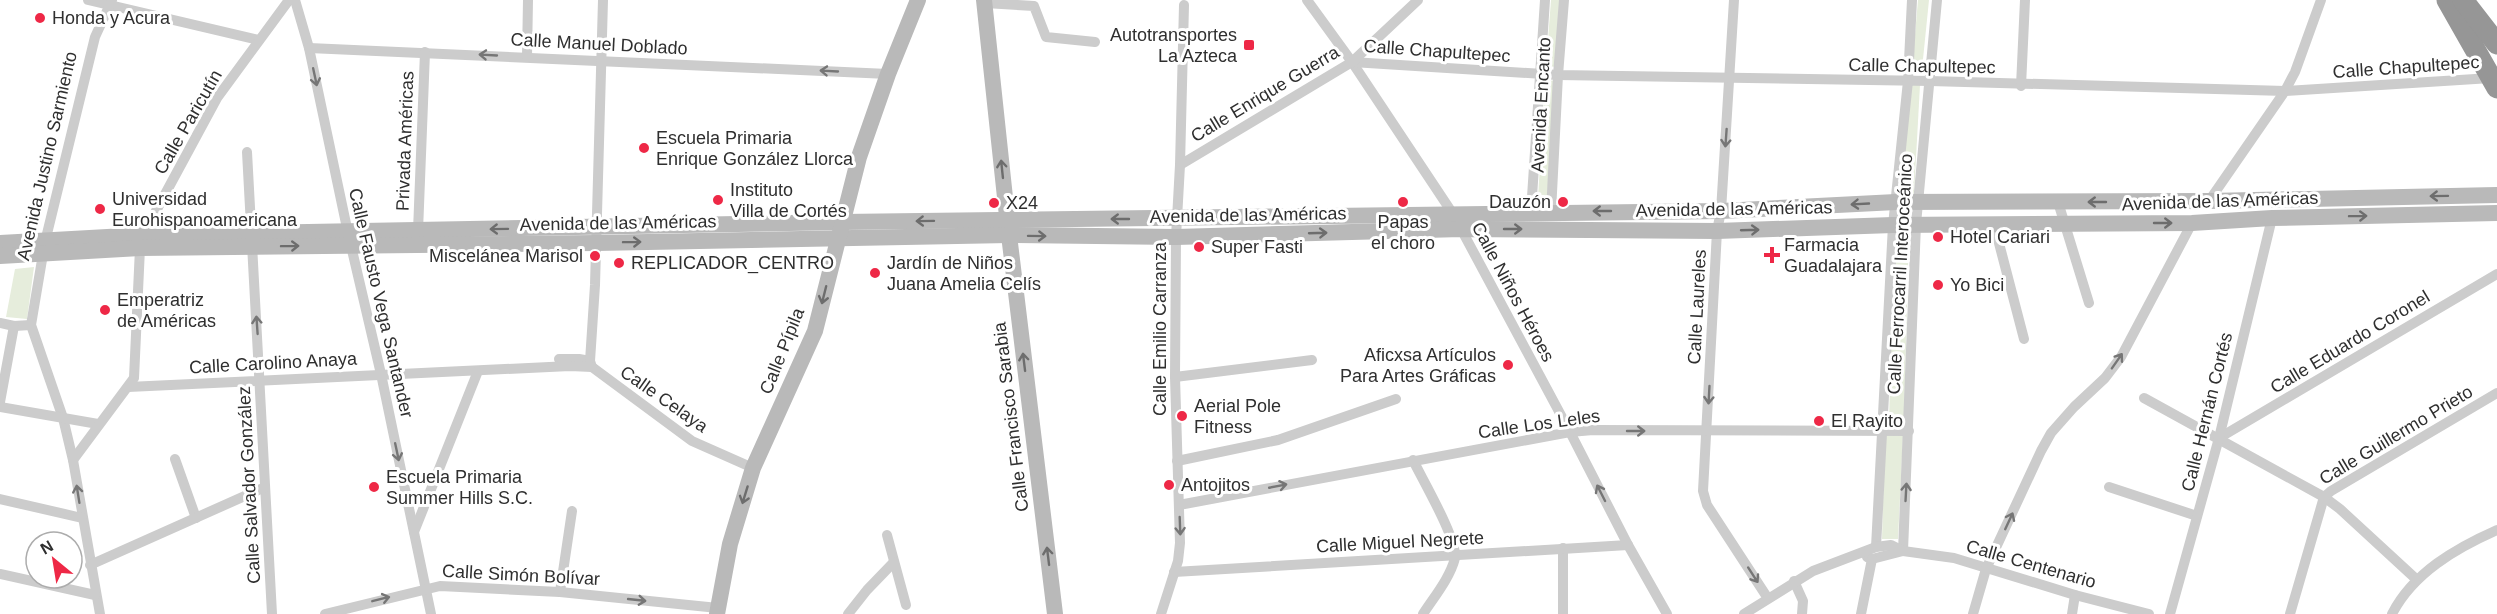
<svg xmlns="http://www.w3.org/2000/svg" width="2497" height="614" font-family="Arial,sans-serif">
<rect width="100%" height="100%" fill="#fff"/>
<g fill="#e6eddc">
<polygon points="1551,0 1560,0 1557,67 1546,66"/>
<polygon points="1918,0 1929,0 1922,69 1912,69"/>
<polygon points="1545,80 1555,81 1547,199 1538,198"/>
<polygon points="1903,85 1920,85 1914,194 1897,194"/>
<polygon points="1894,229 1909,229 1904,424 1889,422"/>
<polygon points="34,267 27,319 6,317 15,269"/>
<polygon points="1885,434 1903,435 1898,539 1882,539"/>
</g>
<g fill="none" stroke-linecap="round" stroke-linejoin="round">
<g stroke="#ccc" stroke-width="10">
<polyline points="88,0 259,40"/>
<polyline points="295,0 309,48 348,233 381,374 431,614"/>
<polyline points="1307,0 1352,62 1453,214 1570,432 1628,545 1667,614"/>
<polyline points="1734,0 1721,211 1717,231 1703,491 1707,505 1767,597"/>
<polyline points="985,3 1034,6 1046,37 1095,42"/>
<polyline points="309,48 888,74"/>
<polyline points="527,57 528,0"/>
<polyline points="1352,62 1558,75 1930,81 2285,91 2491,78"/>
<polyline points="2021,86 2025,0"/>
<polyline points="247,152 272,614"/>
<polyline points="1180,165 1352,62 1418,0"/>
<polyline points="2209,201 2285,91 2295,72 2321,0"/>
<polyline points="2058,202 2089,303"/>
<polyline points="1531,212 1545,0"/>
<polyline points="1551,212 1558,75 1564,0"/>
<polyline points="1994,224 2024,339"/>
<polyline points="418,231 425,52"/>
<polyline points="45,242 95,37 112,0"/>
<polyline points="43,254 31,325 63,418 73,460 100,614"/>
<polyline points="0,323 14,326 31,325"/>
<polyline points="559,359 579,359 590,361"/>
<polyline points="592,367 590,361 595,285 603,0"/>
<polyline points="592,367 692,441 753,468"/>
<polyline points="1175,377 1312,360"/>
<polyline points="128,387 570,366 592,367"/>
<polyline points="2144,398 2324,497 2340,509 2416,579"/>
<polyline points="0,402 14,326"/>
<polyline points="0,407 98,424"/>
<polyline points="2219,438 2497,274"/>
<polyline points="175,459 196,518"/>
<polyline points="73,460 134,378 140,248 143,235 217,98 289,0"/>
<path d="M1413 460C1422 479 1458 540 1455 558 1450 578 1434 597 1423 614"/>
<polyline points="1177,461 1278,440 1396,399"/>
<polyline points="2109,487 2197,516"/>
<polyline points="0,499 82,518"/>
<polyline points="1179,505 1570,432 1593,430 1909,431"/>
<polyline points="414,532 478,371"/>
<polyline points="887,535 906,605"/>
<polyline points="1876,547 1893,225 1908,81 1912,0"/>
<polyline points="1563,548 1563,614"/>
<polyline points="1903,551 1916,224 1937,0"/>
<polyline points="1867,557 1872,559 1903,551"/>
<polyline points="90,565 265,487"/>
<polyline points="1174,572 1628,545"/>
<polyline points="0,574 95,595"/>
<polyline points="1794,581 1803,601 1802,614"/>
<polyline points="560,592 572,511"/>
<polyline points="325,614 440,586 560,592 718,608"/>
<polyline points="848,614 867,590 894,562"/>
<polyline points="1161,614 1178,561 1180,543 1175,377 1176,237 1180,165 1184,5"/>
<polyline points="1744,614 1813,571 1876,547 1891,545 1903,551 1954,558 2075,595 2149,614"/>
<polyline points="1861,614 1872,559"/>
<polyline points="1973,614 1986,569 2041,451 2051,433 2074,407 2105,378 2121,357 2192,223"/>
<polyline points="2072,614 2075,595"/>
<polyline points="2170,614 2219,438 2272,218"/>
<polyline points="2290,614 2324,497 2331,491 2497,393"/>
<path d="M2392 614C2413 573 2456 548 2497 530"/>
</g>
<g stroke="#b9b9b9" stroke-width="16">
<polyline points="984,0 1009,235 1055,614"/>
<polyline points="0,243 143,235 842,222 1721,211 1896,202 2209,201 2497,195"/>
<polyline points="0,256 140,248 596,243 1009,235 1176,237 1461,229 1717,231 1893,225 2192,223 2272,218 2497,213"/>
<polyline points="717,614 730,544 753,468 815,331 859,157 888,74 918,0"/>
</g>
<g stroke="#969696" stroke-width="21">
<polyline points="2447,0 2497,88"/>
<polyline points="2463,0 2497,44"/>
</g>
</g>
<defs><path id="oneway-shaft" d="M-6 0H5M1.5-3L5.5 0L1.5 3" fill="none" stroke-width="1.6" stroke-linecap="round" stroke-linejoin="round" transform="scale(1.5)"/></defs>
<g stroke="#767676">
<use href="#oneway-shaft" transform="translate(488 55) rotate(-177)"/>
<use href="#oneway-shaft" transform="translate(829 71) rotate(-177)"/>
<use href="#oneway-shaft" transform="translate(315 77) rotate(78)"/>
<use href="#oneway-shaft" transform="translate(1726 138) rotate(94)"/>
<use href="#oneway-shaft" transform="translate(257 325) rotate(-94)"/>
<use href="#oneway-shaft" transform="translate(2117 361) rotate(-55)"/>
<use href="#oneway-shaft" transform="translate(1709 395) rotate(93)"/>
<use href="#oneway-shaft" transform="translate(1636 431)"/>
<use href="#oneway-shaft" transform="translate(397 452) rotate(78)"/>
<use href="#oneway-shaft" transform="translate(1278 486) rotate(-11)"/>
<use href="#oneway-shaft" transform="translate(1906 492) rotate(-87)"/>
<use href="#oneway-shaft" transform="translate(1601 493) rotate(-117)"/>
<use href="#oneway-shaft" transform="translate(78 494) rotate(-99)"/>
<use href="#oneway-shaft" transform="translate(2009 521) rotate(-65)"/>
<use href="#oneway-shaft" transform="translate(1180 526) rotate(88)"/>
<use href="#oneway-shaft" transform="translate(1753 575) rotate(57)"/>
<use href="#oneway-shaft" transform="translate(381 599) rotate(-14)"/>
<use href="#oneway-shaft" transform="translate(637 600) rotate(6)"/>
</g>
<g stroke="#6d6d6d">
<use href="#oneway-shaft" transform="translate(1002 169) rotate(-96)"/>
<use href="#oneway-shaft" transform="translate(2439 196) rotate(179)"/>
<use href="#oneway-shaft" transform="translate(2097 202) rotate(180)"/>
<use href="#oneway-shaft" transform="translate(1860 204) rotate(177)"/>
<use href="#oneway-shaft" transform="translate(1602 211) rotate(180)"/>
<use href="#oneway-shaft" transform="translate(2358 216) rotate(-1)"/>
<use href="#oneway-shaft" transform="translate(1120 219) rotate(180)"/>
<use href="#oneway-shaft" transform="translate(925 221) rotate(179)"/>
<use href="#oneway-shaft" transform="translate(2163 223)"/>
<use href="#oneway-shaft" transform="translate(499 229) rotate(179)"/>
<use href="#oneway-shaft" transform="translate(1513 229)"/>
<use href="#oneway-shaft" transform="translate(1750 230) rotate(-2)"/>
<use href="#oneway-shaft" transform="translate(1318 233) rotate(-2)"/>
<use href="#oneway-shaft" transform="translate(1037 236) rotate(1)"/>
<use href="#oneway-shaft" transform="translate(632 242) rotate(-1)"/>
<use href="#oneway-shaft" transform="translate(290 246) rotate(-1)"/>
<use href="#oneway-shaft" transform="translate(824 295) rotate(104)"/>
<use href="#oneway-shaft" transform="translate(1024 362) rotate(-97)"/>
<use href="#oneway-shaft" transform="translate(745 495) rotate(107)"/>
<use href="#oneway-shaft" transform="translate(1048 556) rotate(-97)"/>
</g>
<g fill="#ee2846" stroke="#fff" stroke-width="2">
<circle cx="40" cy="18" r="6"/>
<rect x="1243" y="39" width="12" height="12" rx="3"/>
<circle cx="644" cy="148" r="6"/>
<circle cx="718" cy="200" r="6"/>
<circle cx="1403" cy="202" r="6"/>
<circle cx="1563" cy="202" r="6"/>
<circle cx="994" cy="203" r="6"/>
<circle cx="100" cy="209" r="6"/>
<circle cx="1938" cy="237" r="6"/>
<circle cx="1199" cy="247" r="6"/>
<path d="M1769 246h6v6h6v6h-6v6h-6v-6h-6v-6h6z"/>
<circle cx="595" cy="256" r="6"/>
<circle cx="619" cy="263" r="6"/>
<circle cx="875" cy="273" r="6"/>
<circle cx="1938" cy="285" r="6"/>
<circle cx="105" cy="310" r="6"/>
<circle cx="1508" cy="365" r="6"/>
<circle cx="1182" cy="416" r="6"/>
<circle cx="1819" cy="421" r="6"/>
<circle cx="1169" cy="485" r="6"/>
<circle cx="374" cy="487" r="6"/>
</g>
<g text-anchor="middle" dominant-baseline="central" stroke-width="6" stroke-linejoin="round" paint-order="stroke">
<g font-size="18" fill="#2f2f2f" stroke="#fff" text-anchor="start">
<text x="52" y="18">Honda y Acura</text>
<text x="1237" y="35" text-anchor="end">Autotransportes<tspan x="1237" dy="21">La Azteca</tspan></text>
<text x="656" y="138">Escuela Primaria<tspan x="656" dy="21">Enrique González Llorca</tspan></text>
<text x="730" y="190">Instituto<tspan x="730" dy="21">Villa de Cortés</tspan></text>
<text x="112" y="199">Universidad<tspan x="112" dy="21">Eurohispanoamericana</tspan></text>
<text x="1551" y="202" text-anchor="end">Dauzón</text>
<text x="1006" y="203">X24</text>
<text x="1403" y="222" text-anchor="middle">Papas<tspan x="1403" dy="21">el choro</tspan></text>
<text x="1950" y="237">Hotel Cariari</text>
<text x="1784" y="245">Farmacia<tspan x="1784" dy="21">Guadalajara</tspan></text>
<text x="1211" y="247">Super Fasti</text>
<text x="583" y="256" text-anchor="end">Miscelánea Marisol</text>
<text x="631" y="263">REPLICADOR_CENTRO</text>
<text x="887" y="263">Jardín de Niños<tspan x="887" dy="21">Juana Amelia Celís</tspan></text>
<text x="1950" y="285">Yo Bici</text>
<text x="117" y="300">Emperatriz<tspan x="117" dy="21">de Américas</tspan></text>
<text x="1496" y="355" text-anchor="end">Aficxsa Artículos<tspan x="1496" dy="21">Para Artes Gráficas</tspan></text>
<text x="1194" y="406">Aerial Pole<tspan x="1194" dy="21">Fitness</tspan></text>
<text x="1831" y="421">El Rayito</text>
<text x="386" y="477">Escuela Primaria<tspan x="386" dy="21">Summer Hills S.C.</tspan></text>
<text x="1181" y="485">Antojitos</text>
</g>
<g font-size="18" fill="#2f2f2f" stroke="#fff">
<text transform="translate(599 44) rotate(3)">Calle Manuel Doblado</text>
<text transform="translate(1437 51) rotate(4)">Calle Chapultepec</text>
<text transform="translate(1922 66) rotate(1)">Calle Chapultepec</text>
<text transform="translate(2406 67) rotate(-4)">Calle Chapultepec</text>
<text transform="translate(1265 94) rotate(-31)">Calle Enrique Guerra</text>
<text transform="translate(1541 105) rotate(-87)">Avenida Encanto</text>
<text transform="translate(188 122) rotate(-60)">Calle Paricutín</text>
<text transform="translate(405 141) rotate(-88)">Privada Américas</text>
<text transform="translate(47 156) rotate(-77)">Avenida Justino Sarmiento</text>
<text transform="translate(2220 201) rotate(-2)">Avenida de las Américas</text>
<text transform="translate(1734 209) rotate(-1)">Avenida de las Américas</text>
<text transform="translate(1248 215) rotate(-1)">Avenida de las Américas</text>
<text transform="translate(618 223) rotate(-1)">Avenida de las Américas</text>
<text transform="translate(1900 274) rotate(-87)">Calle Ferrocarril Interoceánico</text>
<text transform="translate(1513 292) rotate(62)">Calle Niños Héroes</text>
<text transform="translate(381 303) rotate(77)">Calle Fausto Vega Santander</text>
<text transform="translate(1697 307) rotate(-87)">Calle Laureles</text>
<text transform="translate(1160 329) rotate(-90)">Calle Emilio Carranza</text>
<text transform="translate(2350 342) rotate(-31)">Calle Eduardo Coronel</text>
<text transform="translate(782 351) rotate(-68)">Calle Pípila</text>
<text transform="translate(273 363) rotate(-3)">Calle Carolino Anaya</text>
<text transform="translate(664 399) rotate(35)">Calle Celaya</text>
<text transform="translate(2207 412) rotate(-76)">Calle Hernán Cortés</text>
<text transform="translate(1011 417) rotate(-97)">Calle Francisco Sarabia</text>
<text transform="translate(1539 424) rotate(-8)">Calle Los Leles</text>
<text transform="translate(2396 435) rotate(-31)">Calle Guillermo Prieto</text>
<text transform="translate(249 485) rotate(-93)">Calle Salvador González</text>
<text transform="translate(1400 542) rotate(-3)">Calle Miguel Negrete</text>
<text transform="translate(2031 564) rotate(16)">Calle Centenario</text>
<text transform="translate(521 575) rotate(3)">Calle Simón Bolívar</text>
</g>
</g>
<g transform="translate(54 560) rotate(330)"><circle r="28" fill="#ffffff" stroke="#acacac" stroke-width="1.5"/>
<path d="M0-4.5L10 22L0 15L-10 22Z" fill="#ee2846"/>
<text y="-9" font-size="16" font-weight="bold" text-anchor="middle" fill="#2f2f2f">N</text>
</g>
</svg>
